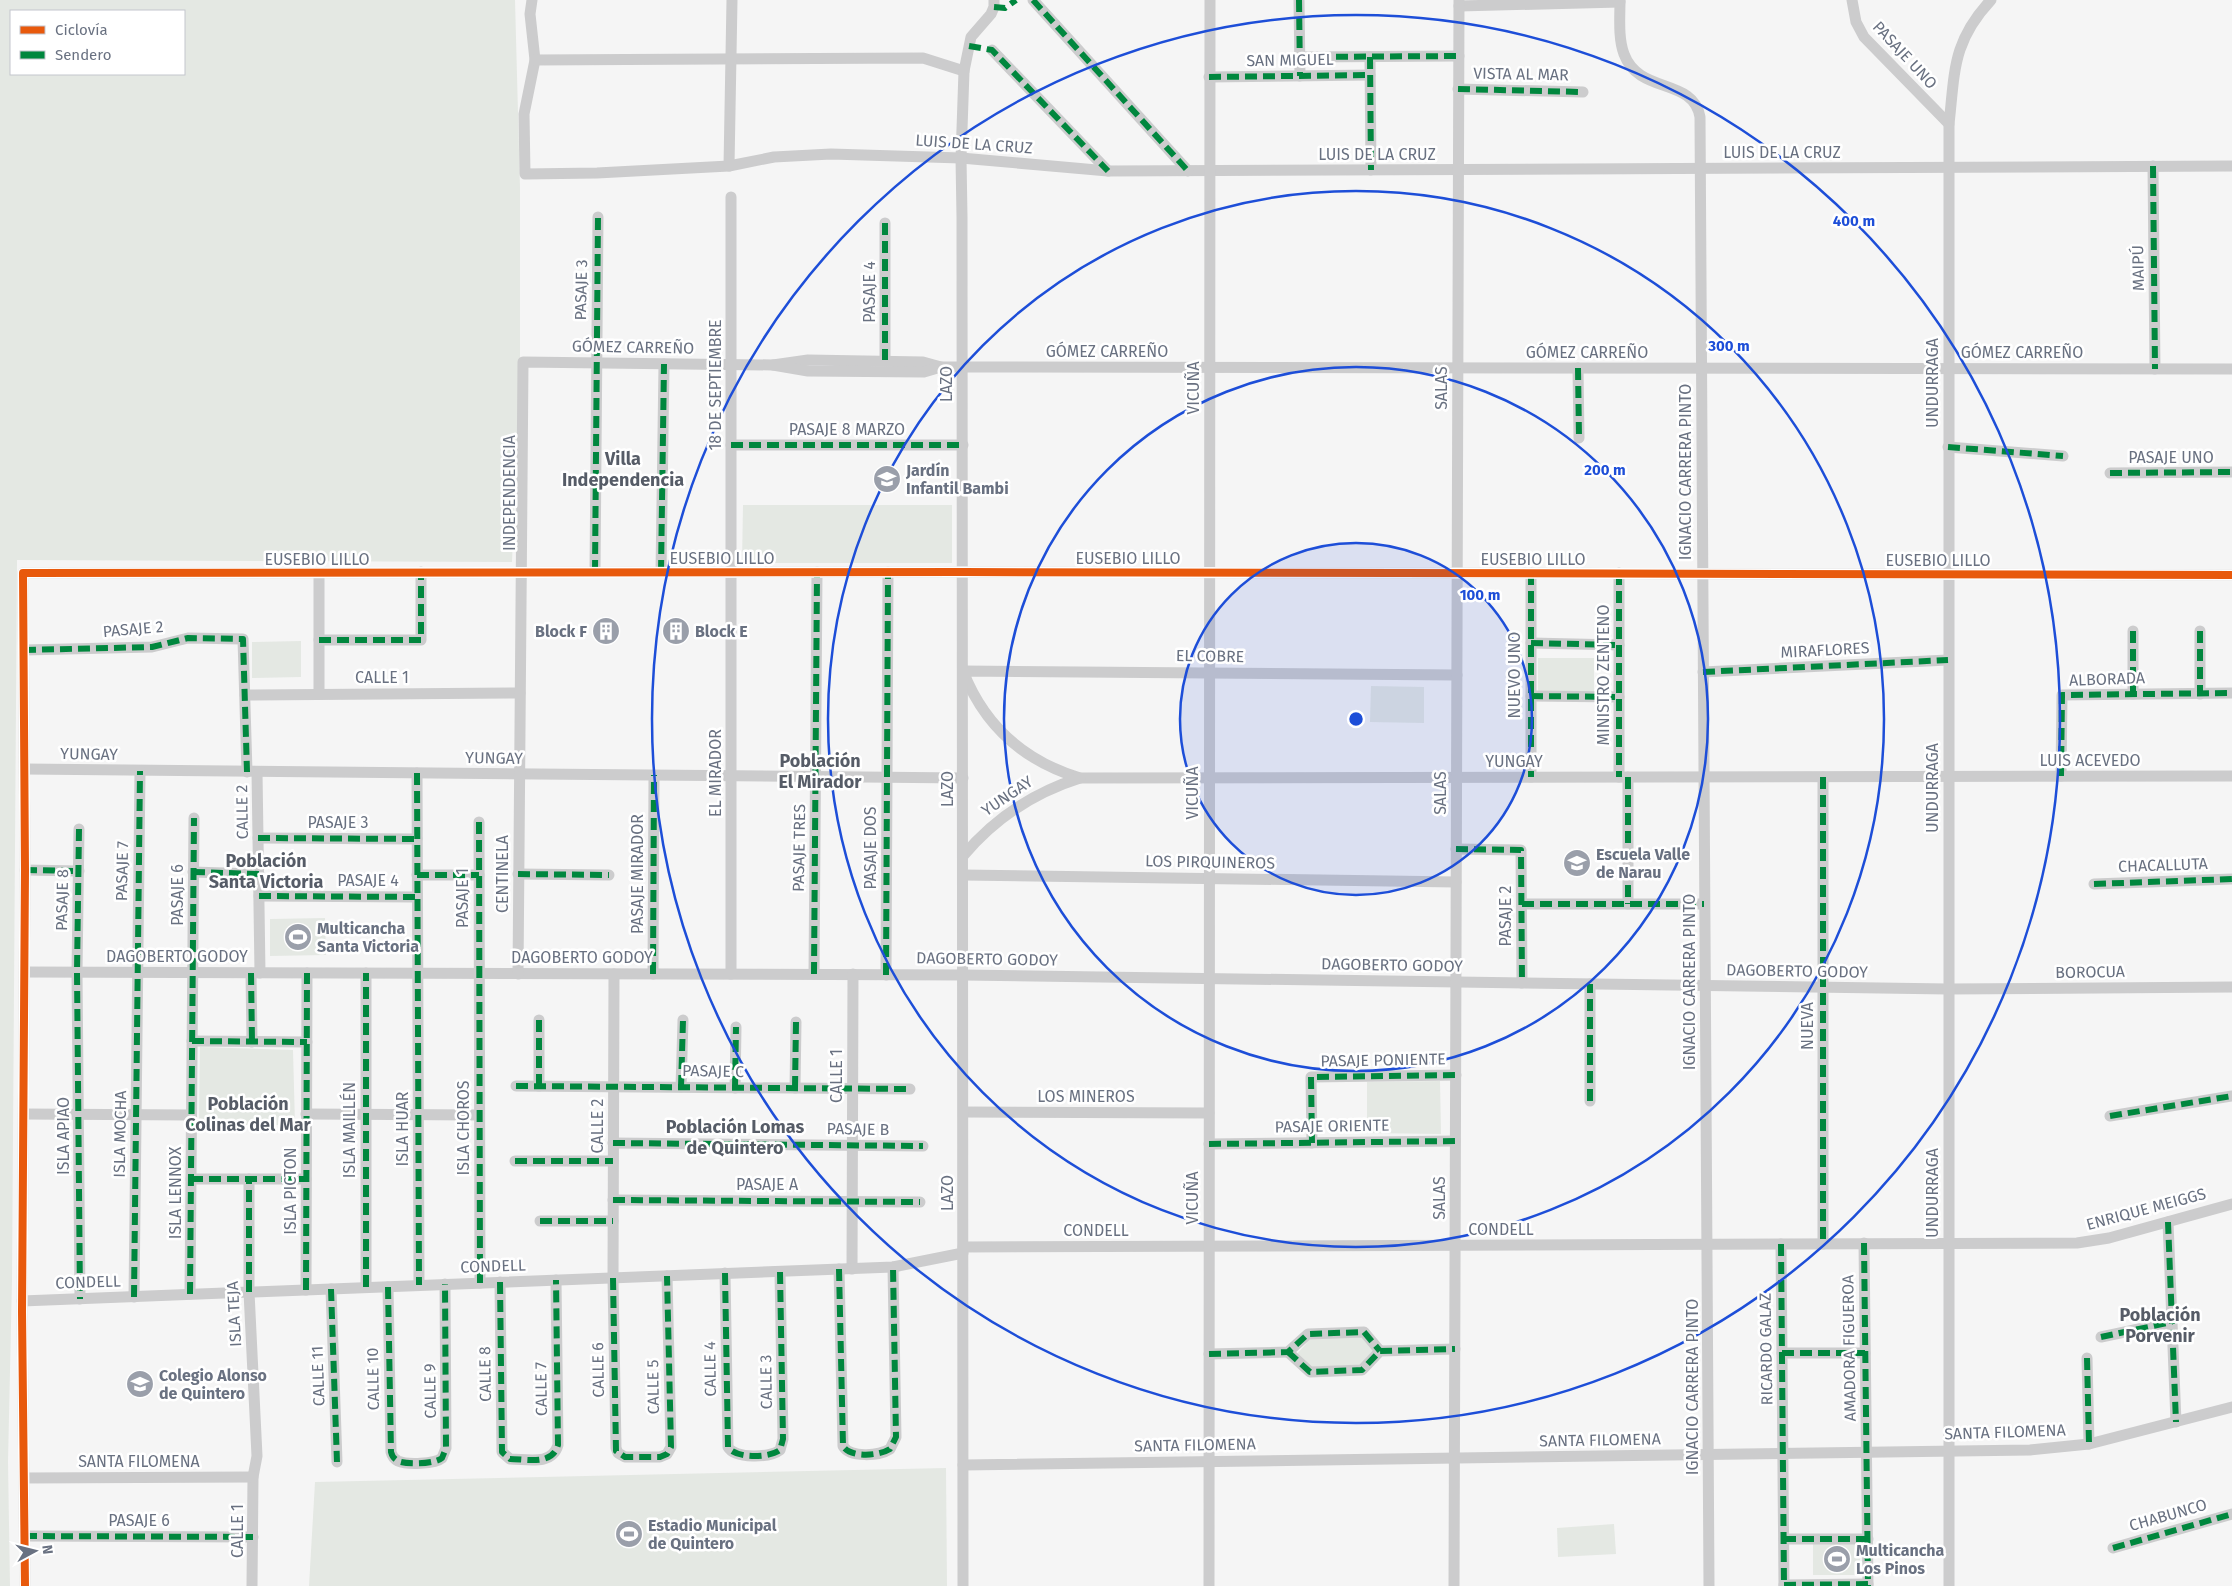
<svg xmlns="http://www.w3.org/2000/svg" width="2232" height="1586" font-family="'Fira Sans',sans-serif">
<rect width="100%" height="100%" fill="#f5f5f5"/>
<g fill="#e4e8e3" fill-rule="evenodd">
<path d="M0 0H515L520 188V360L512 562 17 560 12 1280 8 1462 10 1586H0ZM11 11H184V74H11Z"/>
<polygon points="743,505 952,505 952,563 742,563"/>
<polygon points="301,641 301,677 252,678 252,642"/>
<rect x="1538" y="658" width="56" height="35"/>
<polygon points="1371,686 1424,687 1424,723 1370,722"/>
<polygon points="325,918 326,955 270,956 270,919"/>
<polygon points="200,1047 293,1050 295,1125 199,1125"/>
<polygon points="1440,1081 1441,1134 1367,1133 1367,1082"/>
<polygon points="1313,1336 1362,1336 1374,1352 1362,1365 1310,1367 1296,1355"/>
<polygon points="946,1468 947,1586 309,1586 315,1482"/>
<polygon points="1614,1524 1616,1554 1558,1557 1557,1528"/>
<rect x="1813" y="1544" width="47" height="31"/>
</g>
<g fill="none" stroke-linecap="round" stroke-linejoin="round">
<g stroke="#cccccd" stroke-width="11">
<polyline points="532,0 530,14 535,60 524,114 525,174 597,173 729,166 774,157 831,154 961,158 1108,171 2232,166"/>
<polyline points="1033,0 1188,171"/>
<polyline points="1299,0 1300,76"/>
<path d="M1620 0C1620 17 1618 38 1624 54 1639 95 1693 77 1700 117L1709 1586"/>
<polyline points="1852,0 1856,22 1864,37 1949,124"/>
<polyline points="1459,6 1620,2"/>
<polyline points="992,50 1108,171"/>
<polyline points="1300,57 1459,56"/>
<polyline points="1370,57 1371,170"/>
<polyline points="535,60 923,58 964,71"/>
<polyline points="1209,77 1370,75"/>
<polyline points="1458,89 1583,92"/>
<polyline points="729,166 732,0"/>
<polyline points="2153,166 2155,369"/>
<polyline points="885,223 885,360"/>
<polyline points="773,365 808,360 923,362 941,367 2232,369"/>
<polyline points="1578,368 1579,438"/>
<polyline points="731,445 963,445"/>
<polyline points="1948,447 2063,456"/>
<polyline points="2110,473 2232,472"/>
<polyline points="595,572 598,217"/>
<polyline points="661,572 664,364"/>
<polyline points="1531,573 1531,777"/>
<polyline points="1619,573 1619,777"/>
<polyline points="2133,631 2133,694"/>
<polyline points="2200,631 2200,694"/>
<polyline points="319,640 421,640 421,572"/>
<polyline points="1531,643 1619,645"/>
<polyline points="24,650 152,647 188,638 243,639 247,772"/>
<polyline points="1703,672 1948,660"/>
<path d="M1457 675 963 671C984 725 1024 761 1080 778L2232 776"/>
<polyline points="319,693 319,573"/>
<polyline points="245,695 520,693"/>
<polyline points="1531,696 1619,697"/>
<polyline points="25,769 963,778"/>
<polyline points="257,772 260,973"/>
<polyline points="417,773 419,1285"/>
<polyline points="2061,776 2062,695 2232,693"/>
<polyline points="1628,777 1628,904"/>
<polyline points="1823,777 1823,1244"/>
<polyline points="479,822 480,1283"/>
<polyline points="79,829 77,972 80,1299"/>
<polyline points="258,838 417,839"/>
<polyline points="1456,849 1521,850 1522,983"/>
<path d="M963 856C995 818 1032 793 1080 778"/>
<polyline points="25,870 79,871"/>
<polyline points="193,872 259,874"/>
<polyline points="518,874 609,875"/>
<polyline points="417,875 479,875"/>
<polyline points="963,875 1456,882"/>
<polyline points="2094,884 2232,879"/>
<polyline points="259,896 417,897"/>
<polyline points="1522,904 1704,904"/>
<polyline points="25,972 963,975 1948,989 2232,987"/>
<polyline points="251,973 252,1042"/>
<polyline points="518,974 523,362 773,365 808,371 924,372 941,367"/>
<polyline points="614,974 613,1278 616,1448 618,1453 625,1457 660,1457 667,1454 671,1447 667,1276"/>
<polyline points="653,974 654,775"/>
<polyline points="731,974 731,197"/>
<polyline points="814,974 817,572"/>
<polyline points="886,975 888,572"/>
<polyline points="192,1041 307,1042"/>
<polyline points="516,1086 910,1089"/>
<polyline points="539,1086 539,1020"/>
<polyline points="681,1087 683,1020"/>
<polyline points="735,1088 736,1027"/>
<polyline points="795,1088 796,1022"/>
<polyline points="1590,1101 1590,984"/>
<polyline points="964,1112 1209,1113"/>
<polyline points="24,1114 191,1115"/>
<polyline points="306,1114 479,1115"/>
<polyline points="2110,1116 2232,1096"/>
<polyline points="613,1143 923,1146"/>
<polyline points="1312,1143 1311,1077 1456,1075"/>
<polyline points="1209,1144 1455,1141"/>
<polyline points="515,1161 613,1161"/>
<polyline points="191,1179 306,1179"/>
<polyline points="249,1179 249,1292 257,1456 253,1477 252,1586"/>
<polyline points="613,1200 920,1202"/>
<polyline points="540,1221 613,1221"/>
<polyline points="2168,1222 2176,1422"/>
<polyline points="1864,1243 1868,1586"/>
<polyline points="1781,1244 1784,1586"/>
<polyline points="963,1247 2077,1243 2109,1238 2232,1204"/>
<path d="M839 1269 843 1446C850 1458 879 1456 890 1449L896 1437 893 1267"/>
<polyline points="852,1269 853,974"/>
<path d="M725 1273 728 1447C735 1459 770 1458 780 1450L783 1439 780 1272"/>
<path d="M500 1282 502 1452 510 1459C527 1459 552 1466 558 1445L556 1280"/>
<polyline points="366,1287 366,973"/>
<path d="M388 1287 391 1452C392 1456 394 1459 398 1461 407 1465 435 1464 442 1458L446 1448 445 1284"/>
<polyline points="331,1289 337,1462"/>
<polyline points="306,1290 307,973"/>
<polyline points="190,1294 194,818"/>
<polyline points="134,1297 140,771"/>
<polyline points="22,1301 893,1267 963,1253"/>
<polyline points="2101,1337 2172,1322"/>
<polyline points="1288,1352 1310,1372 1362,1370 1380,1351 1455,1349"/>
<polyline points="1782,1353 1865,1353"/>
<polyline points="1209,1354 1288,1352 1308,1334 1364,1332 1380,1351"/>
<polyline points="2087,1358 2089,1444"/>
<polyline points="963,1465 2030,1450 2089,1444 2232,1407"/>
<polyline points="25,1478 253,1477"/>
<polyline points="25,1536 253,1537"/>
<polyline points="1784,1539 1868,1539"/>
<polyline points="2113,1548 2232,1514"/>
<polyline points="1784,1585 1868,1584"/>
<polyline points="25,1586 22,1312 25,870 23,573 963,572 2232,575"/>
<polyline points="963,1586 962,217 961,158 964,71 971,37 991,14 994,7 994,0"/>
<polyline points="1209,1586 1210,0"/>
<polyline points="1454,1586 1459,0"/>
<path d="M1949 1586V124C1955 71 1952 42 1991 0"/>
</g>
<g stroke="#00873e" stroke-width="6" stroke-dasharray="12 6" stroke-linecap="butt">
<polyline points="1033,0 1188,171"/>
<polyline points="1299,0 1300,76"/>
<polyline points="994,7 1005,8 1016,0"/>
<polyline points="969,46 992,50 1108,171"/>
<polyline points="1300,57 1459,56"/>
<polyline points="1370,57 1371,170"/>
<polyline points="1209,77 1370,75"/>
<polyline points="1458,89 1583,92"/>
<polyline points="2153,166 2155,369"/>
<polyline points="885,223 885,360"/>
<polyline points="1578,368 1579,438"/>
<polyline points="731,445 963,445"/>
<polyline points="1948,447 2063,456"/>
<polyline points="2110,473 2232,472"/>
<polyline points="595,572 598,217"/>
<polyline points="661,572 664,364"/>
<polyline points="1531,573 1531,777"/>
<polyline points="1619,573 1619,777"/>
<polyline points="2133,631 2133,694"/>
<polyline points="2200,631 2200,694"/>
<polyline points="319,640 421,640 421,572"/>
<polyline points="1531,643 1619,645"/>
<polyline points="24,650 152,647 188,638 243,639 247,772"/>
<polyline points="1703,672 1948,660"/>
<polyline points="1531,696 1619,697"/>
<polyline points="417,773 419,1285"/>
<polyline points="2061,776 2062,695 2232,693"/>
<polyline points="1628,777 1628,904"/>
<polyline points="1823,777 1823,1244"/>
<polyline points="479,822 480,1283"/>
<polyline points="79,829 77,972 80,1299"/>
<polyline points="258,838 417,839"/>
<polyline points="1456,849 1521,850 1522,983"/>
<polyline points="25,870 79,871"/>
<polyline points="193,872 259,874"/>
<polyline points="518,874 609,875"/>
<polyline points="417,875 479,875"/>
<polyline points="2094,884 2232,879"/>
<polyline points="259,896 417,897"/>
<polyline points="1522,904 1704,904"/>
<polyline points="251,973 252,1042"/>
<polyline points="653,974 654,775"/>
<polyline points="814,974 817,572"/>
<polyline points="886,975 888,572"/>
<polyline points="192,1041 307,1042"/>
<polyline points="516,1086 910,1089"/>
<polyline points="539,1086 539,1020"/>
<polyline points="681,1087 683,1020"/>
<polyline points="735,1088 736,1027"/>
<polyline points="795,1088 796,1022"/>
<polyline points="1590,1101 1590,984"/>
<polyline points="2110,1116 2232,1096"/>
<polyline points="613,1143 923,1146"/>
<polyline points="1312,1143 1311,1077 1456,1075"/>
<polyline points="1209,1144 1455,1141"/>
<polyline points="515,1161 613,1161"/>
<polyline points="191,1179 306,1179"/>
<polyline points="613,1200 920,1202"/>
<polyline points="540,1221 613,1221"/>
<polyline points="2168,1222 2176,1422"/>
<polyline points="1864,1243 1868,1586"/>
<polyline points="1781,1244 1784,1586"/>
<path d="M839 1269 843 1446C850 1458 879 1456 890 1449L896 1437 893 1267"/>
<path d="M725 1273 728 1447C735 1459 770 1458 780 1450L783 1439 780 1272"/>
<polyline points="613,1278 616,1451 625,1457 660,1457 667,1454 671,1447 667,1276"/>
<path d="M500 1282 502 1452 510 1459C527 1459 552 1466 558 1445L556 1280"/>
<polyline points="366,1287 366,973"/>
<path d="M388 1287 391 1452C392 1456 394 1459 398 1461 407 1465 435 1464 442 1458L446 1448 445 1284"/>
<polyline points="331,1289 337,1462"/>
<polyline points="306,1290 307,973"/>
<polyline points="249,1292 249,1179"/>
<polyline points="190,1294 194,818"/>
<polyline points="134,1297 140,771"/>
<polyline points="2101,1337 2172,1322"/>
<polyline points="1288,1352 1310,1372 1362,1370 1380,1351 1455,1349"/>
<polyline points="1782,1353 1865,1353"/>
<polyline points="1209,1354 1288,1352 1308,1334 1364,1332 1380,1351"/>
<polyline points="2087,1358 2089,1444"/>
<polyline points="25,1536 253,1537"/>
<polyline points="1784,1539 1868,1539"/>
<polyline points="2113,1548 2232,1514"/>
<polyline points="1784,1585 1868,1584"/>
</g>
<g stroke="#fff" stroke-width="11">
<polyline id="cycleway" points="25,1586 22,1312 25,870 23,573 963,572 2232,575"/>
</g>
<use href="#cycleway" stroke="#e8590c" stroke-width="8"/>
</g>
<circle cx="1356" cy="719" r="176" fill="#1d4ed8" fill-opacity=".12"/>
<g fill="none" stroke="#1d4ed8" stroke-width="2.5">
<circle cx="1356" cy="719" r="176"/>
<circle cx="1356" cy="719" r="352"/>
<circle cx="1356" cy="719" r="528"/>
<circle cx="1356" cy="719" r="704"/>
</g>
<defs>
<g id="school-disc" transform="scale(1.4375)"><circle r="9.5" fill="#9a9faa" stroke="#fff"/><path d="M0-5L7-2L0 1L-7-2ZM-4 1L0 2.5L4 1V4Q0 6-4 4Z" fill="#fff"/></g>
<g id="building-disc" transform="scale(1.4375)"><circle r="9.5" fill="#9a9faa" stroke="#fff"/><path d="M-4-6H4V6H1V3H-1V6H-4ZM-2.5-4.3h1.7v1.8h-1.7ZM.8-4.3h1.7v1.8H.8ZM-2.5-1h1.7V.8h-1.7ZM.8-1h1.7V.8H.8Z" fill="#fff"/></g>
<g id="stadium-disc" transform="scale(1.4375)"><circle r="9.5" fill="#9a9faa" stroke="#fff"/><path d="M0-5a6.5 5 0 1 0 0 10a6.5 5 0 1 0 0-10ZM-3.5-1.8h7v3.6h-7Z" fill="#fff"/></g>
</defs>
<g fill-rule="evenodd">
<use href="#school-disc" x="887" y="479"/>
<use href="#building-disc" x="606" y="631"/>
<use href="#building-disc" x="676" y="631"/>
<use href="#school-disc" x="1577" y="863"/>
<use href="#stadium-disc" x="298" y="937"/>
<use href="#school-disc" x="140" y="1384"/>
<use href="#stadium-disc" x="629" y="1534"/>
<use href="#stadium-disc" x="1837" y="1559"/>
</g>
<g text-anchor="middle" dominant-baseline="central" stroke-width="5" stroke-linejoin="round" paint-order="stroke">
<g font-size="16" fill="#697181" stroke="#fff">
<text transform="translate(1905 55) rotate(47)">PASAJE UNO</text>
<text transform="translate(1290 60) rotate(-1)">SAN MIGUEL</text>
<text transform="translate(1521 74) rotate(1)">VISTA AL MAR</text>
<text transform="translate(974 144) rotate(4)">LUIS DE LA CRUZ</text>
<text x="1782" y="152">LUIS DE LA CRUZ</text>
<text x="1377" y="154">LUIS DE LA CRUZ</text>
<text transform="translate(2138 268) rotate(-91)">MAIPÚ</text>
<text transform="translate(581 290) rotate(-89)">PASAJE 3</text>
<text transform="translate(869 292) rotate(-90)">PASAJE 4</text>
<text transform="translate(633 347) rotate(1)">GÓMEZ CARREÑO</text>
<text x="1107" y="351">GÓMEZ CARREÑO</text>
<text x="1587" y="352">GÓMEZ CARREÑO</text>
<text x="2022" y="352">GÓMEZ CARREÑO</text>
<text transform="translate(1932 383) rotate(-90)">UNDURRAGA</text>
<text transform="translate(946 384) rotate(-90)">LAZO</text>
<text transform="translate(715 385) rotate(-90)">18 DE SEPTIEMBRE</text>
<text transform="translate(1193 388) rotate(-90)">VICUÑA</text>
<text transform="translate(1441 388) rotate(-90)">SALAS</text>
<text x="847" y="429">PASAJE 8 MARZO</text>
<text x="2171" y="457">PASAJE UNO</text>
<text transform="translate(1685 472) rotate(-90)">IGNACIO CARRERA PINTO</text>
<text transform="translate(509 493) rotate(-90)">INDEPENDENCIA</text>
<text x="722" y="558">EUSEBIO LILLO</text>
<text x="1128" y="558">EUSEBIO LILLO</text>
<text x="317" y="559">EUSEBIO LILLO</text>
<text x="1533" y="559">EUSEBIO LILLO</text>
<text x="1938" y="560">EUSEBIO LILLO</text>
<text transform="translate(133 629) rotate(-5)">PASAJE 2</text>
<text transform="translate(1825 650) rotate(-3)">MIRAFLORES</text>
<text transform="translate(1210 656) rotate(1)">EL COBRE</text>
<text transform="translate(1514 675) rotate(-90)">NUEVO UNO</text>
<text transform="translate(1603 675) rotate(-90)">MINISTRO ZENTENO</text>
<text x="382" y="677">CALLE 1</text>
<text transform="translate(2107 679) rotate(-2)">ALBORADA</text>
<text transform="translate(89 754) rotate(1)">YUNGAY</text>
<text transform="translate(494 758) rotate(1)">YUNGAY</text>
<text x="2090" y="760">LUIS ACEVEDO</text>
<text x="1514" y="761">YUNGAY</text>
<text transform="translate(715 773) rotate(-90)">EL MIRADOR</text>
<text transform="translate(1932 788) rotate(-90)">UNDURRAGA</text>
<text transform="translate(947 789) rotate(-90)">LAZO</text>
<text transform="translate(1192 793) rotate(-90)">VICUÑA</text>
<text transform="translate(1440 793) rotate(-90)">SALAS</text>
<text transform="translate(1007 796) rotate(-34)">YUNGAY</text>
<text transform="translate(242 812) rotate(-91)">CALLE 2</text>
<text x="338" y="822">PASAJE 3</text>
<text transform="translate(799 848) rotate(-89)">PASAJE TRES</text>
<text transform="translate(870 848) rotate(-90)">PASAJE DOS</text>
<text transform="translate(1210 862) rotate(1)">LOS PIRQUINEROS</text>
<text transform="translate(2163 865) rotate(-2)">CHACALLUTA</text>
<text transform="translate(122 871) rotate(-89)">PASAJE 7</text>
<text transform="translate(502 874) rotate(-90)">CENTINELA</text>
<text transform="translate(637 874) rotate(-90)">PASAJE MIRADOR</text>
<text x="368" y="880">PASAJE 4</text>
<text transform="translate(177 895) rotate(-90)">PASAJE 6</text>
<text transform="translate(462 898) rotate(-90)">PASAJE 1</text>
<text transform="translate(62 900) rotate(-89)">PASAJE 8</text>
<text transform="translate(1505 916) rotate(-90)">PASAJE 2</text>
<text x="177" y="956">DAGOBERTO GODOY</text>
<text x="582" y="957">DAGOBERTO GODOY</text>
<text transform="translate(987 959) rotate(1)">DAGOBERTO GODOY</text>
<text transform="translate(1392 965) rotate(1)">DAGOBERTO GODOY</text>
<text transform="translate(1797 971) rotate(1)">DAGOBERTO GODOY</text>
<text transform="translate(2090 972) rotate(-1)">BOROCUA</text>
<text transform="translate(1689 982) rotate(-90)">IGNACIO CARRERA PINTO</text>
<text transform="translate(1807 1026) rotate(-90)">NUEVA</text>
<text transform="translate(1383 1060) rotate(-1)">PASAJE PONIENTE</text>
<text transform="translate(713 1071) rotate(1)">PASAJE C</text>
<text transform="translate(836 1076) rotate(-90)">CALLE 1</text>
<text x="1086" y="1096">LOS MINEROS</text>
<text transform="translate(597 1126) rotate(-90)">CALLE 2</text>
<text transform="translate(1332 1126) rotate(-1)">PASAJE ORIENTE</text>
<text transform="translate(463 1128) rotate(-90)">ISLA CHOROS</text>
<text transform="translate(402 1129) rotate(-90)">ISLA HUAR</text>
<text transform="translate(858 1129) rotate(1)">PASAJE B</text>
<text transform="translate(349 1130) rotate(-90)">ISLA MAILLÉN</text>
<text transform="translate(120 1134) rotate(-89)">ISLA MOCHA</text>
<text transform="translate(63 1136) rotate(-90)">ISLA APIAO</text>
<text x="767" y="1184">PASAJE A</text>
<text transform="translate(290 1191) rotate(-90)">ISLA PICTON</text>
<text transform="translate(175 1193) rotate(-90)">ISLA LENNOX</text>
<text transform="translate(947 1193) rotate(-90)">LAZO</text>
<text transform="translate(1932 1193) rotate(-90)">UNDURRAGA</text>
<text transform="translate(1192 1198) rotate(-90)">VICUÑA</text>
<text transform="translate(1439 1198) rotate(-90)">SALAS</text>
<text transform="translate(2146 1209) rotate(-15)">ENRIQUE MEIGGS</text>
<text x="1501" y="1229">CONDELL</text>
<text x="1096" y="1230">CONDELL</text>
<text transform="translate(493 1266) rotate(-2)">CONDELL</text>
<text transform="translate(88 1282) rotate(-2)">CONDELL</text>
<text transform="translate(234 1314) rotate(-93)">ISLA TEJA</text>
<text transform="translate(1849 1348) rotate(-91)">AMADORA FIGUEROA</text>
<text transform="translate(1766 1349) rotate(-91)">RICARDO GALAZ</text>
<text transform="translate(710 1369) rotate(-91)">CALLE 4</text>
<text transform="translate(598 1370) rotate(-91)">CALLE 6</text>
<text transform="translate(485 1374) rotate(-91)">CALLE 8</text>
<text transform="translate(318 1376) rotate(-92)">CALLE 11</text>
<text transform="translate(373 1379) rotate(-91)">CALLE 10</text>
<text transform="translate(766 1382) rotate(-91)">CALLE 3</text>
<text transform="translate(653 1387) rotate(-91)">CALLE 5</text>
<text transform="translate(1692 1387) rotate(-90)">IGNACIO CARRERA PINTO</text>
<text transform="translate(541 1389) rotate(-91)">CALLE 7</text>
<text transform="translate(430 1391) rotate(-91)">CALLE 9</text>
<text transform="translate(2005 1432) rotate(-2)">SANTA FILOMENA</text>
<text transform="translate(1600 1440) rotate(-1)">SANTA FILOMENA</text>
<text transform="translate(1195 1445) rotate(-1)">SANTA FILOMENA</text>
<text x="139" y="1461">SANTA FILOMENA</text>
<text transform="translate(2168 1515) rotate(-16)">CHABUNCO</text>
<text x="139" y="1520">PASAJE 6</text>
<text transform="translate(237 1531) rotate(-90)">CALLE 1</text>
</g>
<g font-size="16" font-weight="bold" fill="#697181" stroke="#fff" text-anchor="start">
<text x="906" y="470">Jardín<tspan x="906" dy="18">Infantil Bambi</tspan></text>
<text x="587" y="631" text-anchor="end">Block F</text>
<text x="695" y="631">Block E</text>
<text x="1596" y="854">Escuela Valle<tspan x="1596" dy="18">de Narau</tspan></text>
<text x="317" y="928">Multicancha<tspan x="317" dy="18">Santa Victoria</tspan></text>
<text x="159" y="1375">Colegio Alonso<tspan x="159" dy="18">de Quintero</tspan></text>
<text x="648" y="1525">Estadio Municipal<tspan x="648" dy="18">de Quintero</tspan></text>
<text x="1856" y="1550">Multicancha<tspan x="1856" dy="18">Los Pinos</tspan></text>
</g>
<g font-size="18" font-weight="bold" fill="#565c67" stroke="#fff">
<text x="623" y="459">Villa<tspan x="623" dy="21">Independencia</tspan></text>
<text x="820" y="761">Población<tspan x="820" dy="21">El Mirador</tspan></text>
<text x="266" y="861">Población<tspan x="266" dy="21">Santa Victoria</tspan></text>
<text x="248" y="1104">Población<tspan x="248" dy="21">Colinas del Mar</tspan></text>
<text x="735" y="1127">Población Lomas<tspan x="735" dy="21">de Quintero</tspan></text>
<text x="2160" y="1315">Población<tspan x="2160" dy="21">Porvenir</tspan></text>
</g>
</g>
<circle cx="1356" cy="719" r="8" fill="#1d4ed8" stroke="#fff" stroke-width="2.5"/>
<g font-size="15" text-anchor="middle" font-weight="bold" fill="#1d4ed8" stroke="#fff" stroke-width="5" stroke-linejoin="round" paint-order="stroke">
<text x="1854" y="226">400 m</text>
<text x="1729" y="351">300 m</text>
<text x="1605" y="475">200 m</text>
<text x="1480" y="600">100 m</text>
</g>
<rect x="10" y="10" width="175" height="65" fill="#ffffff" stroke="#c3c6cd"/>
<rect x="20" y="26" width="25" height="8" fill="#e8590c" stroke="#c3c6cd"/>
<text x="55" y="35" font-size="15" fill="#697181">Ciclovía</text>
<rect x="20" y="51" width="25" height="8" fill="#00873e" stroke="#c3c6cd"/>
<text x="55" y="60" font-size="15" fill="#697181">Sendero</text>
<g transform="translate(35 1551) rotate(83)" stroke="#ffffff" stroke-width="4" paint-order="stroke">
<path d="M0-4L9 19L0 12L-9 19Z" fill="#697181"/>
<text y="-8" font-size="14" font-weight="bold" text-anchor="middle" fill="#697181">N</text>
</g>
</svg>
